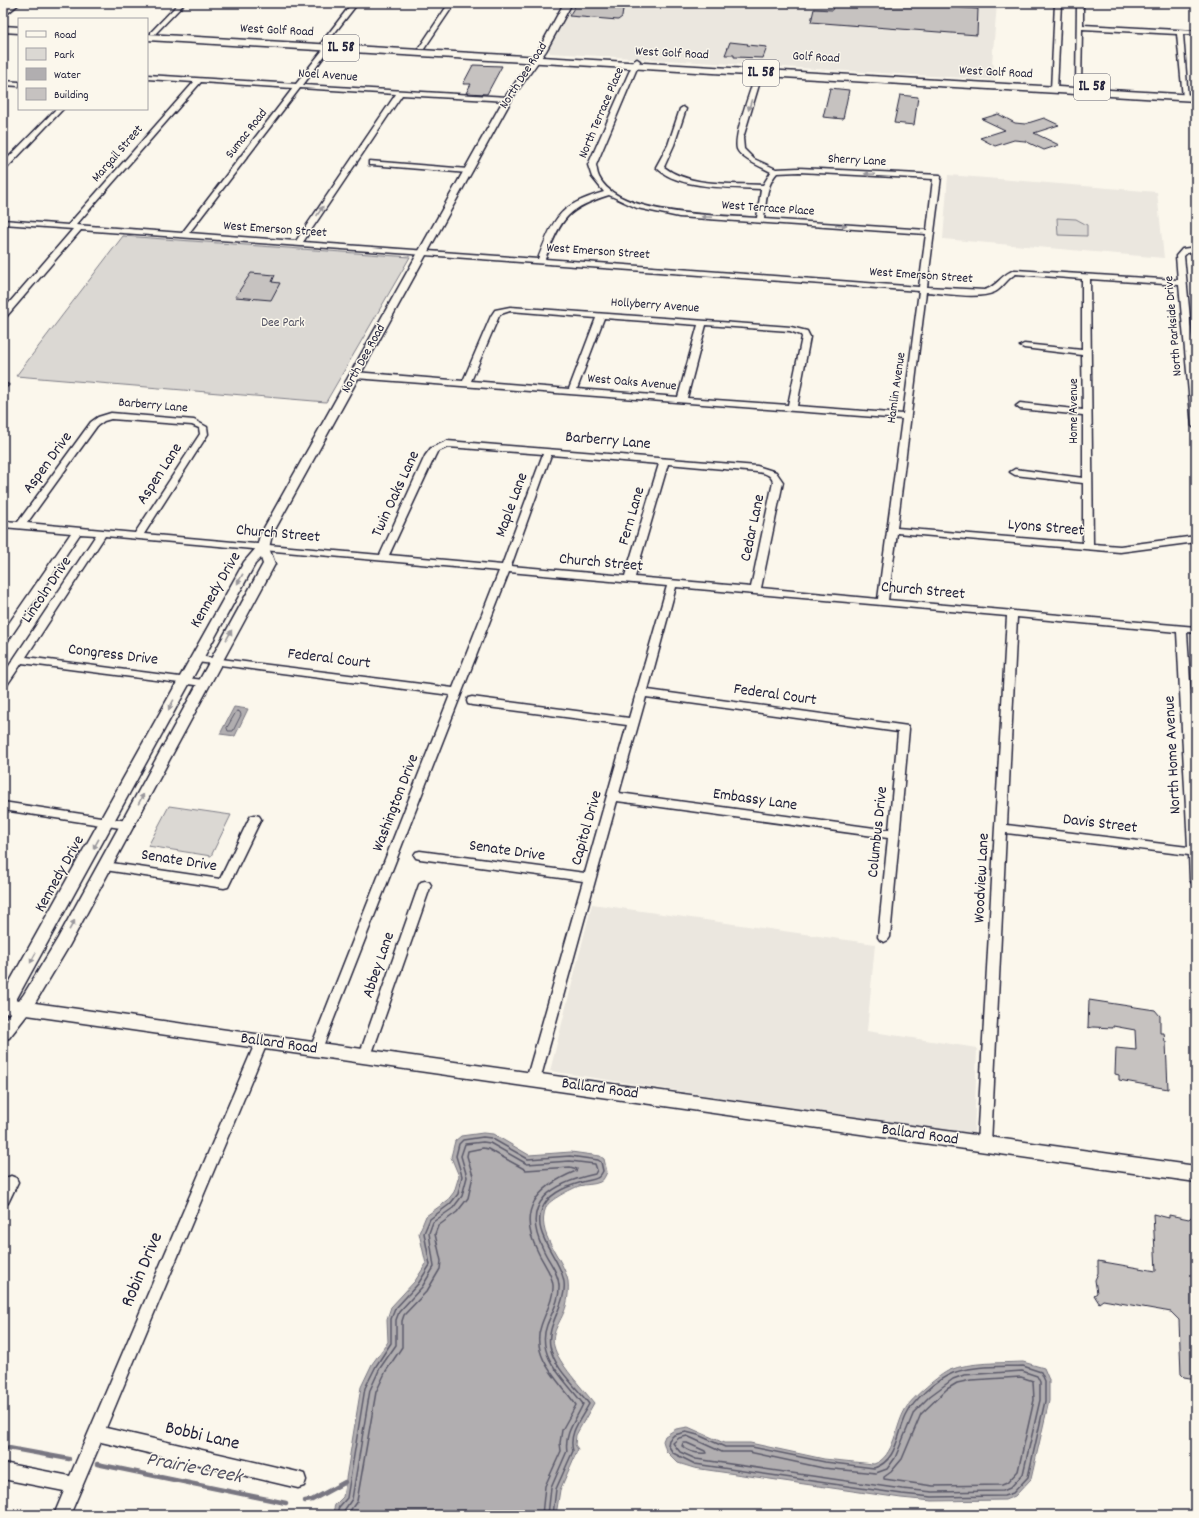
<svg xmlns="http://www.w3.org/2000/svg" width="1199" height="1518" font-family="Dekko,sans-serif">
<rect width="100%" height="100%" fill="#fbf7ec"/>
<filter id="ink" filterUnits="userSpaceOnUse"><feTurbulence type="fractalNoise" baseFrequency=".025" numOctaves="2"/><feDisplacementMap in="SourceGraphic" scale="8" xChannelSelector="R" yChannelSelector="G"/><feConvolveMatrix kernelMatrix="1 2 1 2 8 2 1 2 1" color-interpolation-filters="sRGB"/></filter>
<g filter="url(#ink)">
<g fill="#ebe7df">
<polygon points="573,3 781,3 817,6 824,3 997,4 992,63 994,65 993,78 998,80 550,53 548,49"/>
<polygon points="948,175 1157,192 1164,258 943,239"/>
<polygon points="592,904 875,944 867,1031 977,1048 974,1137 550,1071"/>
</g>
<g fill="#dbd8d3" stroke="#7e7d87">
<polygon points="1057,218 1076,219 1087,225 1087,236 1058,235"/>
<polygon points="123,236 410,257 326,402 16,376"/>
<polygon points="169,806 231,815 211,856 148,846"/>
</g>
<g fill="#b1aeb0" stroke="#787681">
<polygon points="234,707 248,709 235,736 220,734"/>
<path d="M483 1133 493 1134 529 1155 571 1152 600 1156 604 1159 607 1172C605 1176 604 1180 600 1182 594 1185 586 1184 579 1186 571 1189 549 1200 546 1207 535 1235 563 1256 568 1281 569 1288 568 1299 566 1306 563 1319 550 1332 554 1346 558 1363 583 1389 594 1403L576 1435 575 1445 578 1449 560 1490 556 1515H332L335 1505 343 1497 361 1387 372 1364 388 1342 387 1319 391 1307 415 1281 426 1264 419 1233 426 1216 447 1201 454 1192 459 1176 451 1157 455 1141 461 1136Z"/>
<path d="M1023 1362 1044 1368 1049 1380V1401L1031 1479 1015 1496 1005 1500 932 1501 901 1498 694 1468 678 1463 666 1451 663 1441 665 1436 676 1429 688 1427 724 1443H750L824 1459 874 1464C895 1457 895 1425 906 1408 912 1398 940 1374 950 1370 969 1362 1003 1363 1023 1362Z"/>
</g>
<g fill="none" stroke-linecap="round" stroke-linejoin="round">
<polygon stroke="#5b5a6a" stroke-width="1" points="237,711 240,712 241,715 233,731 228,731 227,728"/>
<g stroke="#5b5a6a" stroke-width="1.5">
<path d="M1023 1366 1041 1372 1045 1381V1401L1028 1477 1013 1493 1004 1496 932 1497 902 1494 695 1464 673 1453 668 1445 669 1440 674 1435 686 1432 698 1435 725 1447H752L825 1462 874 1468C897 1461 897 1435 906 1416 914 1399 936 1380 953 1373 975 1365 1000 1367 1023 1366Z"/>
<polygon points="1022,1371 1037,1376 1040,1382 1040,1400 1023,1474 1010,1488 1003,1491 933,1492 902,1489 696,1459 680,1452 673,1443 679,1438 687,1436 722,1452 749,1452 823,1468 876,1473 887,1469 895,1458 914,1412 930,1396 953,1379 964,1375"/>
<polygon points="1021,1377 1033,1381 1034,1400 1018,1471 1007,1483 1002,1485 933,1486 884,1479 884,1477 891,1472 902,1459 921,1414 947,1389 957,1383 971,1380"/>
<path d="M683 1443H687L705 1451 706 1453C697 1454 689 1452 682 1446Z"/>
<path d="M336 1515 339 1507 347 1498 365 1388 376 1366 391 1343V1319L395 1309 418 1284 430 1265 424 1233 430 1219 450 1204 458 1194 462 1176 456 1156 459 1144 463 1140 483 1137 491 1138 528 1159 570 1156 598 1160 601 1162 603 1171C602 1173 600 1177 597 1178 594 1180 589 1180 586 1181 571 1185 552 1191 544 1205 528 1233 561 1257 564 1282 567 1304 546 1324 550 1346 554 1369 576 1386 589 1404 581 1419 568 1433 573 1451L556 1489 553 1515"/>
<path d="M341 1515 352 1499 370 1390 380 1368 396 1345V1320L399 1312 422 1287 434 1267 429 1233 433 1222 453 1208 462 1196 467 1177 461 1156 465 1144 483 1142 490 1143 527 1164 570 1161 595 1164 597 1170 595 1174C554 1183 519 1201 543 1249 548 1261 558 1271 559 1285 560 1300 552 1312 547 1325 535 1357 567 1381 583 1404 576 1420 564 1433 567 1451L551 1488 548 1515"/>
<path d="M347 1515 357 1501 376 1392 386 1371 402 1347V1321L404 1315 427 1291 440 1269 441 1261 435 1234 438 1226 457 1212 468 1198 473 1176 467 1156 468 1151 483 1148 488 1149 526 1170 570 1167 577 1169 576 1171C537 1187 516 1210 538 1252 543 1263 552 1273 553 1285 554 1299 545 1313 541 1326 530 1357 560 1382 576 1405L562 1430 560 1443 561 1451 545 1486 542 1515"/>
</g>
<g stroke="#787681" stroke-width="4.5">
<polyline points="3,1447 69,1459"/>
<polyline points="97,1464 286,1503"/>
<polyline points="305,1501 312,1500 345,1482"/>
</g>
</g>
<g fill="#c6c2c0" stroke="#22223b">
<polygon points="577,3 618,5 623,9 622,17 618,20 569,16"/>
<polygon points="835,3 903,3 978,9 977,35 811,22 814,9 833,10"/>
<polygon points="730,42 748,44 747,45 767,47 763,58 734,57 734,55 725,55"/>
<polygon points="473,65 502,66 487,94 466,93 471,84 463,84"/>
<polygon points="830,88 849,90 843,119 823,117"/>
<polygon points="900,95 918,97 914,125 894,123"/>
<polygon points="998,114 1015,123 1025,124 1044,118 1059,125 1034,133 1059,145 1044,150 1025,141 1014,140 995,146 980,138 1005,130 982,119"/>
<polygon points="251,273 275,275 272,282 280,283 271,300 235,297"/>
<polygon points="1089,1000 1155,1010 1160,1016 1160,1033 1164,1033 1165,1042 1166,1042 1168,1089 1119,1080 1119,1075 1115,1074 1116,1048 1136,1050 1135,1030 1113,1026 1113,1028 1093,1027 1088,1028"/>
<polygon points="1196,1212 1196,1273 1194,1275 1194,1291 1196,1293 1196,1379 1184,1377 1181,1374 1179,1320 1171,1312 1103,1300 1099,1303 1094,1295 1097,1293 1095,1280 1098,1273 1098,1261 1156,1271 1153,1214 1169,1218 1169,1215 1189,1219"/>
</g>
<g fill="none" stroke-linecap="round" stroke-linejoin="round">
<g stroke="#22223b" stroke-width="3">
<g id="minor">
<polygon points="13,3 20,3 3,17 3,12"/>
<polygon points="179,3 185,3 155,34 151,34 151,32"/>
<polygon points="352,3 358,3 326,44 322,44 322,42"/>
<polygon points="449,3 455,3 424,49 420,49 419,48"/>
<polygon points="1055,3 1061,3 1057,90 1054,92 1051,90"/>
<polygon points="1077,3 1083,3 1083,25 1196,31 1196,35 1183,34 1188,99 1183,98 1177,34 1082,29 1081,86 1076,87"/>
<path d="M329 42 334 43 303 85 508 97 511 99 508 101 402 95 303 242 538 259C555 216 558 206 604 192L592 177 588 165 634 61 637 59 640 61 596 165C597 169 597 173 599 177 617 216 719 215 757 218L761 189C732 187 677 190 656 167L668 145 680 109 683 107 686 109 674 145 664 167C690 187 731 183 763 185L771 172C762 167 741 159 737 149 733 135 753 84 758 68L761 66 764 68 743 138 744 149 754 159 776 169 799 168 940 175 941 177 927 287 984 290C997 287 1001 274 1015 270L1178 280 1176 256 1182 249 1196 247V251L1187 253 1184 256 1196 381V429L1192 426 1179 285 1090 279 1093 544 1120 546 1196 536V542L1120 552 897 533 888 600 1196 627V633L1187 632 1196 780V884L1192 883 1190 880 1189 855 1006 833 991 1144 989 1148 984 1150 979 1148 977 1144 1007 616 676 587 648 690 908 726 909 729 890 937 888 940 884 942 880 940 878 937 888 838 617 801 540 1080 538 1084 533 1085 528 1084 526 1080 583 881 420 859 416 858 414 855 416 852 420 851 585 873 627 725 472 705 468 704 467 701 468 698 472 697 629 718 667 586 509 572 322 1049 321 1053 316 1054 311 1053 310 1049 450 695 197 662 192 659 197 656 453 688 499 571 105 536 26 657 203 680 207 681 208 683 207 685 203 686 22 663 7 685 3 686V675L96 535 80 534 7 642 3 643V632L71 533 3 527V521L18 522 91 422 98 417 111 413 194 420 207 427 208 434 144 534 380 555 425 456 431 448 447 441 757 466 776 472 783 482 761 588 878 599 902 419 355 378 351 375 355 372 463 381 491 316 495 310 510 307 791 327 807 331 810 337 797 406 903 414 919 291 81 230 6 317H3V310L73 229 3 224V220L68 225 194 82 147 79V75L296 84ZM201 82 293 88 182 233 76 225ZM300 88 396 94 296 241 189 233ZM799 172 933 179 927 230 764 219C766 203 766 185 777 173ZM609 195 637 208 679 217 926 234 919 287 545 259C562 219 565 209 609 195ZM1016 274 1082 279V350L1024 344 1020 346 1024 348 1082 355 1083 410 1020 403 1016 406 1020 409 1083 415V478L1015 469 1010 472 1015 475 1083 483V543L897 528 926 292C945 293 978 300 995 292 1003 288 1007 278 1016 274ZM510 311 596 318 569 389 471 381 499 316 501 314ZM604 318 698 325 678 397 577 389ZM706 325 790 331 801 335 802 337 788 405 687 398ZM111 419 192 425 199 428 200 434 135 533 27 523 97 426 104 421ZM448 447 543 454 502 565 389 555 435 456 437 452ZM551 455 659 464 625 576 511 566ZM668 464 757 472C764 473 771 474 773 482L751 587 635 577ZM1017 617 1177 632 1188 847 1007 825ZM646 697 898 732 889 830 619 793Z"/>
<polygon points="3,81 19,82 19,86 3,85"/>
<polygon points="56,109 63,109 6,169 3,169 3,163"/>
<polygon points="369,161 468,169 472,171 468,173 372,165 369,165"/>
<polygon points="3,383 8,385 3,389"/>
<polygon points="3,802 127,821 131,822 133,825 131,828 127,829 3,810"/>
<polygon points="255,815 259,816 261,819 228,887 224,888 105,870 101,869 99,866 101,863 105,862 220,879 249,819 251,816"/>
<polygon points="425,881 429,882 431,885 371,1056 370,1060 365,1061 360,1060 359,1056 419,885 421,882"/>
<polygon points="262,1036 267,1037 268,1041 106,1428 298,1472 304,1474 306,1480 304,1486 298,1488 101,1442 70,1515 54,1515 64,1491 3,1479 3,1463 70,1476 256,1041 257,1037"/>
<polygon points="11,1176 16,1178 18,1182 8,1203 3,1205 3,1184 6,1178"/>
</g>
</g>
<g stroke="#22223b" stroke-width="3">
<path id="tertiary" d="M564 3H572L546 51 513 97 272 535 269 548 275 564 69 946 35 1003 1196 1166V1182L27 1015 9 1038 3 1040V1022L11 1012 3 1014V994L244 562 257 547 260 535 505 97 538 51ZM261 558 263 564 58 938 24 994 19 1001 16 1000 255 564Z"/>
</g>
<g stroke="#22223b" stroke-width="3">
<g id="primary">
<polygon points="3,26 19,27 19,33 3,32"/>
<polygon points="147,34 1196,95 1196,101 147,40"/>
</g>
</g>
<use href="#minor" fill="#fbf7ec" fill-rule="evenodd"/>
<use href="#tertiary" fill="#fbf7ec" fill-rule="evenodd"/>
<use href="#primary" fill="#fbf7ec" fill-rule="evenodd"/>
</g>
<defs><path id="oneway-solid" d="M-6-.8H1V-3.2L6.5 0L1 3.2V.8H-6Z"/></defs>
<g fill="#99979c">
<use href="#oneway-solid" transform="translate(750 105) rotate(107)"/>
<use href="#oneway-solid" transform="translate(870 174) rotate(-177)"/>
<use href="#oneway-solid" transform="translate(320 211) rotate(-56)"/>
<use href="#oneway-solid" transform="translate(707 217) rotate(-177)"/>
<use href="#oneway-solid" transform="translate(841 225) rotate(4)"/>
<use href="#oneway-solid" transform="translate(240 579) rotate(119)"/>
<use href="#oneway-solid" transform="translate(229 635) rotate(-61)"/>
<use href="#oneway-solid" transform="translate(171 705) rotate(118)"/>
<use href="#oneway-solid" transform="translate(141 799) rotate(-62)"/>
<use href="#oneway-solid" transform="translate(96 844) rotate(119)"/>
<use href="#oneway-solid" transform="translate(72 925) rotate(-61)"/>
<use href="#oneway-solid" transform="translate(33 958) rotate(119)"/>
</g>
</g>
<g text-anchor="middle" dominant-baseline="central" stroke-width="3" stroke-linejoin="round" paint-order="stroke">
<g font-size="13" fill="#22223b" stroke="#fbf7ec">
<text transform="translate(277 31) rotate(3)">West Golf Road</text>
<text transform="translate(672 54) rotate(3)">West Golf Road</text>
<text transform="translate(816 58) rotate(3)">Golf Road</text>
<text transform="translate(996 73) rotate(3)">West Golf Road</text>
<text transform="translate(328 76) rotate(4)">Noel Avenue</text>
<text transform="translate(524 76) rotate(-57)">North Dee Road</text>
<text transform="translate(602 113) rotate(-67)">North Terrace Place</text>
<text transform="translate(247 134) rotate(-52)">Sumac Road</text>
<text transform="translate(118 154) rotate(-49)">Margail Street</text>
<text transform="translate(857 161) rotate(3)">Sherry Lane</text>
<text transform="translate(768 209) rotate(4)">West Terrace Place</text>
<text transform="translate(275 230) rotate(4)">West Emerson Street</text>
<text transform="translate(598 252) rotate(4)">West Emerson Street</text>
<text transform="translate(921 276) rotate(4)">West Emerson Street</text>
<text transform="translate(655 306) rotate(4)">Hollyberry Avenue</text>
<text transform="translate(1174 326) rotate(-95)">North Parkside Drive</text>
<text transform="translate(364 359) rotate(-61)">North Dee Road</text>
<text transform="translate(632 383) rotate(5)">West Oaks Avenue</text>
<text transform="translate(897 388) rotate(-82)">Hamlin Avenue</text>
<text transform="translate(153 406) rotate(5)">Barberry Lane</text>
<text transform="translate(1074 411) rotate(-90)">Home Avenue</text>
</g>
<g font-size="13" fill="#505061" stroke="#fbf7ec">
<text x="283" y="323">Dee Park</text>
</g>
<g fill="#fbf7ec" stroke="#636270" stroke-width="1">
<rect x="323" y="35" width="36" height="26" rx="3"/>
<rect x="743" y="60" width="36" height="26" rx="3"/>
<rect x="1074" y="74" width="36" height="26" rx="3"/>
</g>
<g font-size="15" font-weight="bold" fill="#22223b">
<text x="341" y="48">IL 58</text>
<text x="761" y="73">IL 58</text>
<text x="1092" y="87">IL 58</text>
</g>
<g font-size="16" fill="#22223b" stroke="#fbf7ec">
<text transform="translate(608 441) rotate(5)">Barberry Lane</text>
<text transform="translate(48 463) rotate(-54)">Aspen Drive</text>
<text transform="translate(160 474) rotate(-57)">Aspen Lane</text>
<text transform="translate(396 494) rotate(-65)">Twin Oaks Lane</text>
<text transform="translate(512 505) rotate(-70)">Maple Lane</text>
<text transform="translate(632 516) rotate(-74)">Fern Lane</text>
<text transform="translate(753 528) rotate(-78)">Cedar Lane</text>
<text transform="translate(1046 528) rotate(5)">Lyons Street</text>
<text transform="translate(278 534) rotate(5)">Church Street</text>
<text transform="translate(601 563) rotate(5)">Church Street</text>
<text transform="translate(47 590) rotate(-56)">Lincoln Drive</text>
<text transform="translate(216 590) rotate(-60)">Kennedy Drive</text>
<text transform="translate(923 591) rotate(5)">Church Street</text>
<text transform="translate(113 655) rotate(7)">Congress Drive</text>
<text transform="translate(329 659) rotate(7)">Federal Court</text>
<text transform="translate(775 695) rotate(8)">Federal Court</text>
<text transform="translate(1173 755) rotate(-93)">North Home Avenue</text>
<text transform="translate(755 800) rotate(8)">Embassy Lane</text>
<text transform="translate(396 803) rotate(-69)">Washington Drive</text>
<text transform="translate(1100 824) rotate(7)">Davis Street</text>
<text transform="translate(587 828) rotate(-74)">Capitol Drive</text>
<text transform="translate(878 832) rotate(-84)">Columbus Drive</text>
<text transform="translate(507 851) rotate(8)">Senate Drive</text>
<text transform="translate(179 861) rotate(9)">Senate Drive</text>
<text transform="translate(60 874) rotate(-61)">Kennedy Drive</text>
<text transform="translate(982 878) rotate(-87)">Woodview Lane</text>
<text transform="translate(379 965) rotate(-71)">Abbey Lane</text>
<text transform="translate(279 1044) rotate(8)">Ballard Road</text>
<text transform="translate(600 1089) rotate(8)">Ballard Road</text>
<text transform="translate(920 1135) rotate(8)">Ballard Road</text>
</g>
<g font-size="19" fill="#22223b" stroke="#fbf7ec">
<text transform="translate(143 1270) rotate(-67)">Robin Drive</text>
<text transform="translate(202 1437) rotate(13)">Bobbi Lane</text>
</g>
<g font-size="20" font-style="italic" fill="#545364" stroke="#fbf7ec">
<text transform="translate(194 1469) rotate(11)">Prairie Creek</text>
</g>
</g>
<rect width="1199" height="1518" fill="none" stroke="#fbf7ec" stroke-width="16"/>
<rect x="8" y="8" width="1183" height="1502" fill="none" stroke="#22223b" stroke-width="1.5" filter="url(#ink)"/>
<rect x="18" y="18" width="130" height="92" fill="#fbf7ec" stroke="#a4a2a5"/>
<rect x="26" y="31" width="20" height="6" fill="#fbf7ec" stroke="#a4a2a5"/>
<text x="54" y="38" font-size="12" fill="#22223b">Road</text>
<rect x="26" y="48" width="20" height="12" fill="#dbd8d3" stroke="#a4a2a5"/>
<text x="54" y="58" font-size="12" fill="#22223b">Park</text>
<rect x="26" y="68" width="20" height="12" fill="#b1aeb0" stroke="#a4a2a5"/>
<text x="54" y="78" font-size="12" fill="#22223b">Water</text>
<rect x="26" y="88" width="20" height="12" fill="#c6c2c0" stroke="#a4a2a5"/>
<text x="54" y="98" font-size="12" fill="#22223b">Building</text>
</svg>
